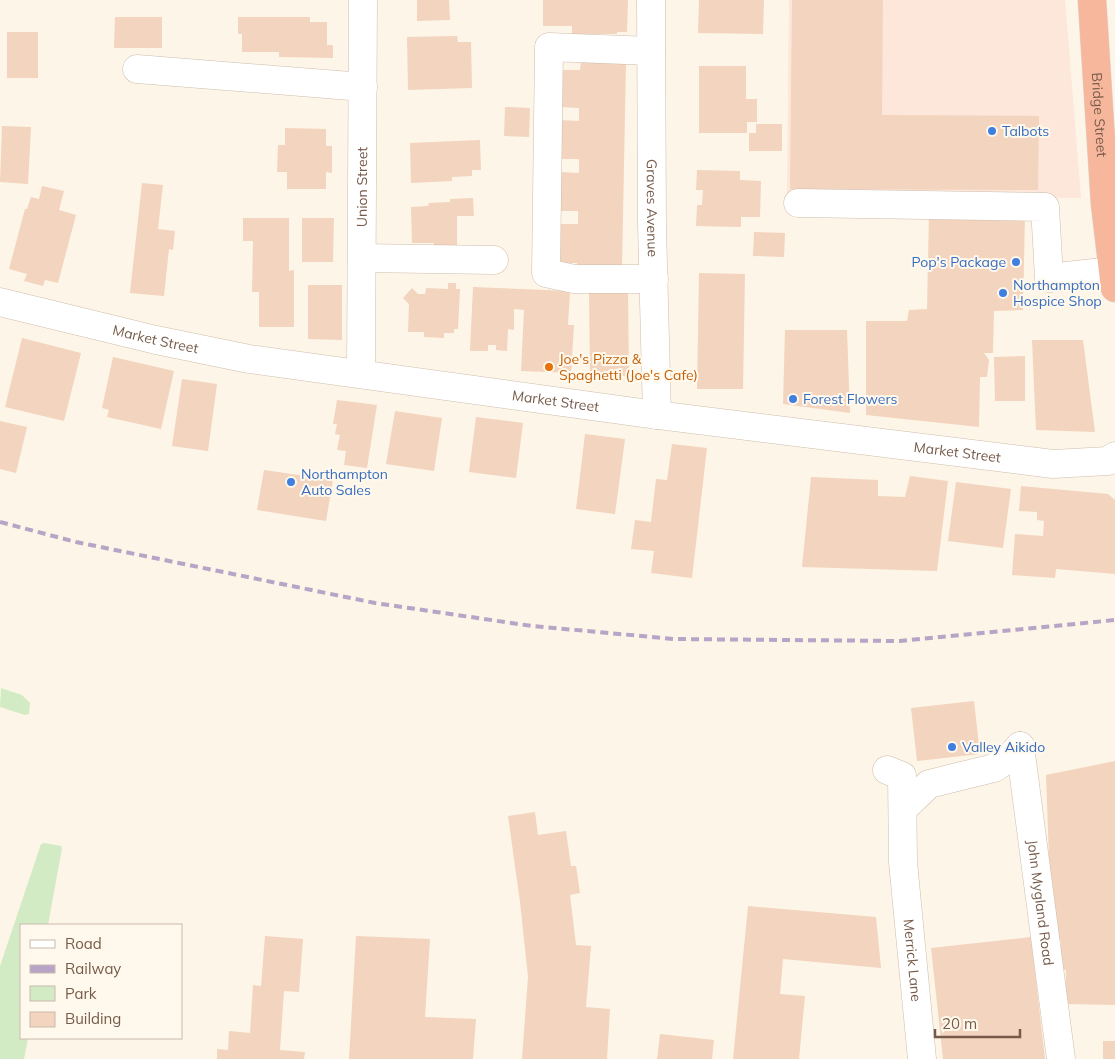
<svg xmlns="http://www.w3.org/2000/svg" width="1115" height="1059" font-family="Mulish,sans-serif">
<rect width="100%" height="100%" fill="#fdf5e7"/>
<polygon fill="#fde6da" points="789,0 1065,0 1081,198 787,194"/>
<g fill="#d3ebc4">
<polygon points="1,688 22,695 30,703 29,714 25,715 0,707"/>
<polygon points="45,843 61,846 62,848 48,925 21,925 21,1038 28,1038 24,1059 0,1059 0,966 41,844"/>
</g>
<g fill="#f3d4be">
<polygon points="417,0 449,0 450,20 417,21"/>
<polygon points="543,0 628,0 627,32 617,32 617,34 572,34 572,26 543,26"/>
<polygon points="699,0 764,0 763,34 698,33"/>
<polygon points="792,0 883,0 882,115 1039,116 1038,190 790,189"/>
<polygon points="115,17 162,17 162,48 114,48"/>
<polygon points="238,17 310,17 310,22 327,22 327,45 333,45 333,58 279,57 279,52 242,52 242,34 238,34"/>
<rect x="7" y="32" width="31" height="46"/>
<polygon points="457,36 458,42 471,42 472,88 408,90 407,37"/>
<polygon points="581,61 626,61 622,269 577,272 577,263 556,263 557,224 578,224 578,211 558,211 559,172 579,173 579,159 559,159 559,120 579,121 579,108 559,107 560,70 580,70"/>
<polygon points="699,66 746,66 746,99 757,99 757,122 747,122 747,133 699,133"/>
<polygon points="505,107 530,108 529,137 504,136"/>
<polygon points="756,124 782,124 782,151 749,151 749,133 756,133"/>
<polygon points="2,126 31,127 28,184 0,182"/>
<polygon points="285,128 326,129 326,146 332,146 332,173 326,172 326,189 287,189 287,172 277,172 278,145 285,145"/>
<polygon points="480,140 481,170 472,170 472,176 452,177 452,181 411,183 410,143"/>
<polygon points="697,170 740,171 740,180 761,181 760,217 741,217 741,227 696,226 697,205 702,205 703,190 696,190"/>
<polygon points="142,183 163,185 158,229 175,231 173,250 169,249 164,296 130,293"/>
<polygon points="42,186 64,191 59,210 76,215 58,283 45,280 43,286 24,281 27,274 9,269 25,209 27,209 31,197 39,199"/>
<polygon points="473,198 474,216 457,216 457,247 434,247 434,243 412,243 411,207 428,206 429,203 450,202 450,199"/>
<polygon points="929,213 1025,214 1023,310 994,311 993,353 984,353 989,360 987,377 980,377 979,427 866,415 866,321 907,321 909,310 927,309"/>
<polygon points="243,218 289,218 289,271 294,270 294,327 259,327 259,292 252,292 253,241 243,241"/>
<polygon points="302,218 334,218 333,262 302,262"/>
<polygon points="754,232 785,233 784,257 753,256"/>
<polygon points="699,273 745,274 743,389 697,389"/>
<polygon points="448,283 456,283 456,289 460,289 458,329 454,329 454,333 444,333 444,338 424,337 424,332 408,332 409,304 403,298 412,288 418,294 425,294 426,288 448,289"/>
<polygon points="308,285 342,285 342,340 308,339"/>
<polygon points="473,287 570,291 568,325 574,325 571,373 521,371 524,310 514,309 514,330 508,329 507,351 496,350 496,345 488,345 488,351 470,351"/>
<polygon points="628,291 629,376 590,376 589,292"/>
<polygon points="785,330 847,330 850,413 783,404"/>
<polygon points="22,338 81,353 64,421 5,407"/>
<polygon points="1032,340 1083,340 1095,432 1036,430"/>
<polygon points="1025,356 1025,401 995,401 994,357"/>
<polygon points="113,357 174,371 161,429 107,417 109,410 102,408"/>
<polygon points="182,379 217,384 208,451 172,446"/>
<polygon points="337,400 377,405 367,468 344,465 346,451 337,450 340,435 335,434 337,424 333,424"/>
<polygon points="395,411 442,418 434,471 386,464"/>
<polygon points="476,417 523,423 516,478 469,472"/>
<polygon points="0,421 27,427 16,473 0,469"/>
<polygon points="585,434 625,439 615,514 576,509"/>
<polygon points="672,444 707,448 692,578 651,573 654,551 631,549 635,520 651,522 656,479 667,480"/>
<polygon points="264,470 333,480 326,521 257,510"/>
<polygon points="910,476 948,481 937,571 802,567 811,477 878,480 878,496 905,497"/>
<polygon points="956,482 1011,489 1003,548 948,541"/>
<polygon points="1021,486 1108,494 1115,500 1115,574 1056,569 1055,578 1012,575 1015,534 1043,536 1044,521 1037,520 1037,512 1019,511"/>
<polygon points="974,701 980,754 917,761 911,708"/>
<polygon points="1115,761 1115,1005 1065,1004 1066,970 1060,970 1061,941 1052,941 1053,910 1049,858 1046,775"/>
<polygon points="535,812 538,835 566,831 571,866 576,866 580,893 570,895 576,945 591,946 586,1007 610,1009 607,1059 522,1059 528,977 520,902 508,816"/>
<polygon points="748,906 876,917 881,968 783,959 780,994 805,996 799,1059 733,1059"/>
<polygon points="265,936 303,939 299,992 284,991 280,1050 305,1052 304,1059 217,1059 217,1049 228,1050 229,1031 250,1033 253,985 261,986"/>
<polygon points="356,936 430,939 425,1017 476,1019 473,1059 349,1059"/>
<polygon points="1031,937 1045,1059 943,1059 931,948"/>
<polygon points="660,1034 714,1040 712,1059 657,1059"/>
<rect x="1103" y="1041" width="12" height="18"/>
</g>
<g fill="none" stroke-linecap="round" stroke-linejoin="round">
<g stroke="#cfbdac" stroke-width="29">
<g id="minor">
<path id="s1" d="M651 0 652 225 657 415"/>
<polyline points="651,51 549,47 546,273 574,279 654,279"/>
<polyline points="137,69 363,87"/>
<polyline points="798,203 1045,207 1049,278 1112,271"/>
<polyline points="362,258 494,260"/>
<path id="s2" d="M0 302 156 340 249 359 657 415 1053 464 1108 461 1115 456"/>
<path id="s3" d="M361 373 363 0"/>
<path id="s4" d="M1020 746 1061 1059"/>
<path id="s5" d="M887 770 902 776 903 862 922 1059"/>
<polyline points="903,809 929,784 994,768 1009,758 1020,746"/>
</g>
</g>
<g stroke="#dcd4d0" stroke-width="29">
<g id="highway">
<path id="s6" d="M1092 0 1105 204 1115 288"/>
</g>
</g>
<use href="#minor" stroke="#fff" stroke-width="28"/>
<use href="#highway" stroke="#f7b79d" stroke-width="28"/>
<polyline stroke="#b8a4c7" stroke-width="4" stroke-dasharray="8 5" stroke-linecap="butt" points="0,522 76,542 375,603 532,626 674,639 900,641 1115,620"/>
</g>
<g fill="#3f7fe0" stroke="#fff9ed" stroke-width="2">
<circle cx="992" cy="131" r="5"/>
<circle cx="1016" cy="262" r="5"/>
<circle cx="1003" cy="293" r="5"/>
<circle cx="793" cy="399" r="5"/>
<circle cx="291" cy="482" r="5"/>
<circle cx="952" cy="747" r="5"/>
</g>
<circle fill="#e8710a" stroke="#fff9ed" stroke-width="2" cx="549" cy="367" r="5"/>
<g text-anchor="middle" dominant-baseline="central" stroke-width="4" stroke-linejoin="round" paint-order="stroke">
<g font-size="14" fill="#775b4a" stroke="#fff9ed">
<text stroke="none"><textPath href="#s6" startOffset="115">Bridge Street</textPath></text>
<text stroke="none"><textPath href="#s3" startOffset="186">Union Street</textPath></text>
<text stroke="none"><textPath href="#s1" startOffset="208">Graves Avenue</textPath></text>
<text stroke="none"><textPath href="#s2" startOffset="160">Market Street</textPath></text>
<text stroke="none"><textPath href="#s2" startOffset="565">Market Street</textPath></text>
<text stroke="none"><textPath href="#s2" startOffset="970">Market Street</textPath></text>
<text stroke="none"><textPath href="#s4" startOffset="158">John Mygland Road</textPath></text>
<text stroke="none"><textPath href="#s5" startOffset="201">Merrick Lane</textPath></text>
</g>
<g font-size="14" fill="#366cbe" stroke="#fff9ed" text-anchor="start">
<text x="1002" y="131">Talbots</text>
<text x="1006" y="262" text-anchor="end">Pop's Package</text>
<text x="1013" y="285">Northampton<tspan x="1013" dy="16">Hospice Shop</tspan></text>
<text x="803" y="399">Forest Flowers</text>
<text x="301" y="474">Northampton<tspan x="301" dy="16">Auto Sales</tspan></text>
<text x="962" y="747">Valley Aikido</text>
</g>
<g font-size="14" fill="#c56008" stroke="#fff9ed" text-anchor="start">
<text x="559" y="359">Joe's Pizza &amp;<tspan x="559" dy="16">Spaghetti (Joe's Cafe)</tspan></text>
</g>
</g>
<rect x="20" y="924" width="162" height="115" fill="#fff9ed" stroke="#c9baac"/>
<rect x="30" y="940" width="25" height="8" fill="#ffffff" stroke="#c9baac"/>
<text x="65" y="949" font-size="15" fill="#775b4a">Road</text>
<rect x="30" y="965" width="25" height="8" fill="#b8a4c7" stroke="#c9baac"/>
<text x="65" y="974" font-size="15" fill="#775b4a">Railway</text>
<rect x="30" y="986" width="25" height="15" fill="#d3ebc4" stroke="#c9baac"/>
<text x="65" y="999" font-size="15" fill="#775b4a">Park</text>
<rect x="30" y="1012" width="25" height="15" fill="#f3d4be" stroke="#c9baac"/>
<text x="65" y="1024" font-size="15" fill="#775b4a">Building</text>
<path d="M935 1029v8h85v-8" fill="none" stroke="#775b4a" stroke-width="2.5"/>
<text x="942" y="1029" font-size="15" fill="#775b4a" stroke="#fff9ed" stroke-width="4" paint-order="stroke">20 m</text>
</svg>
